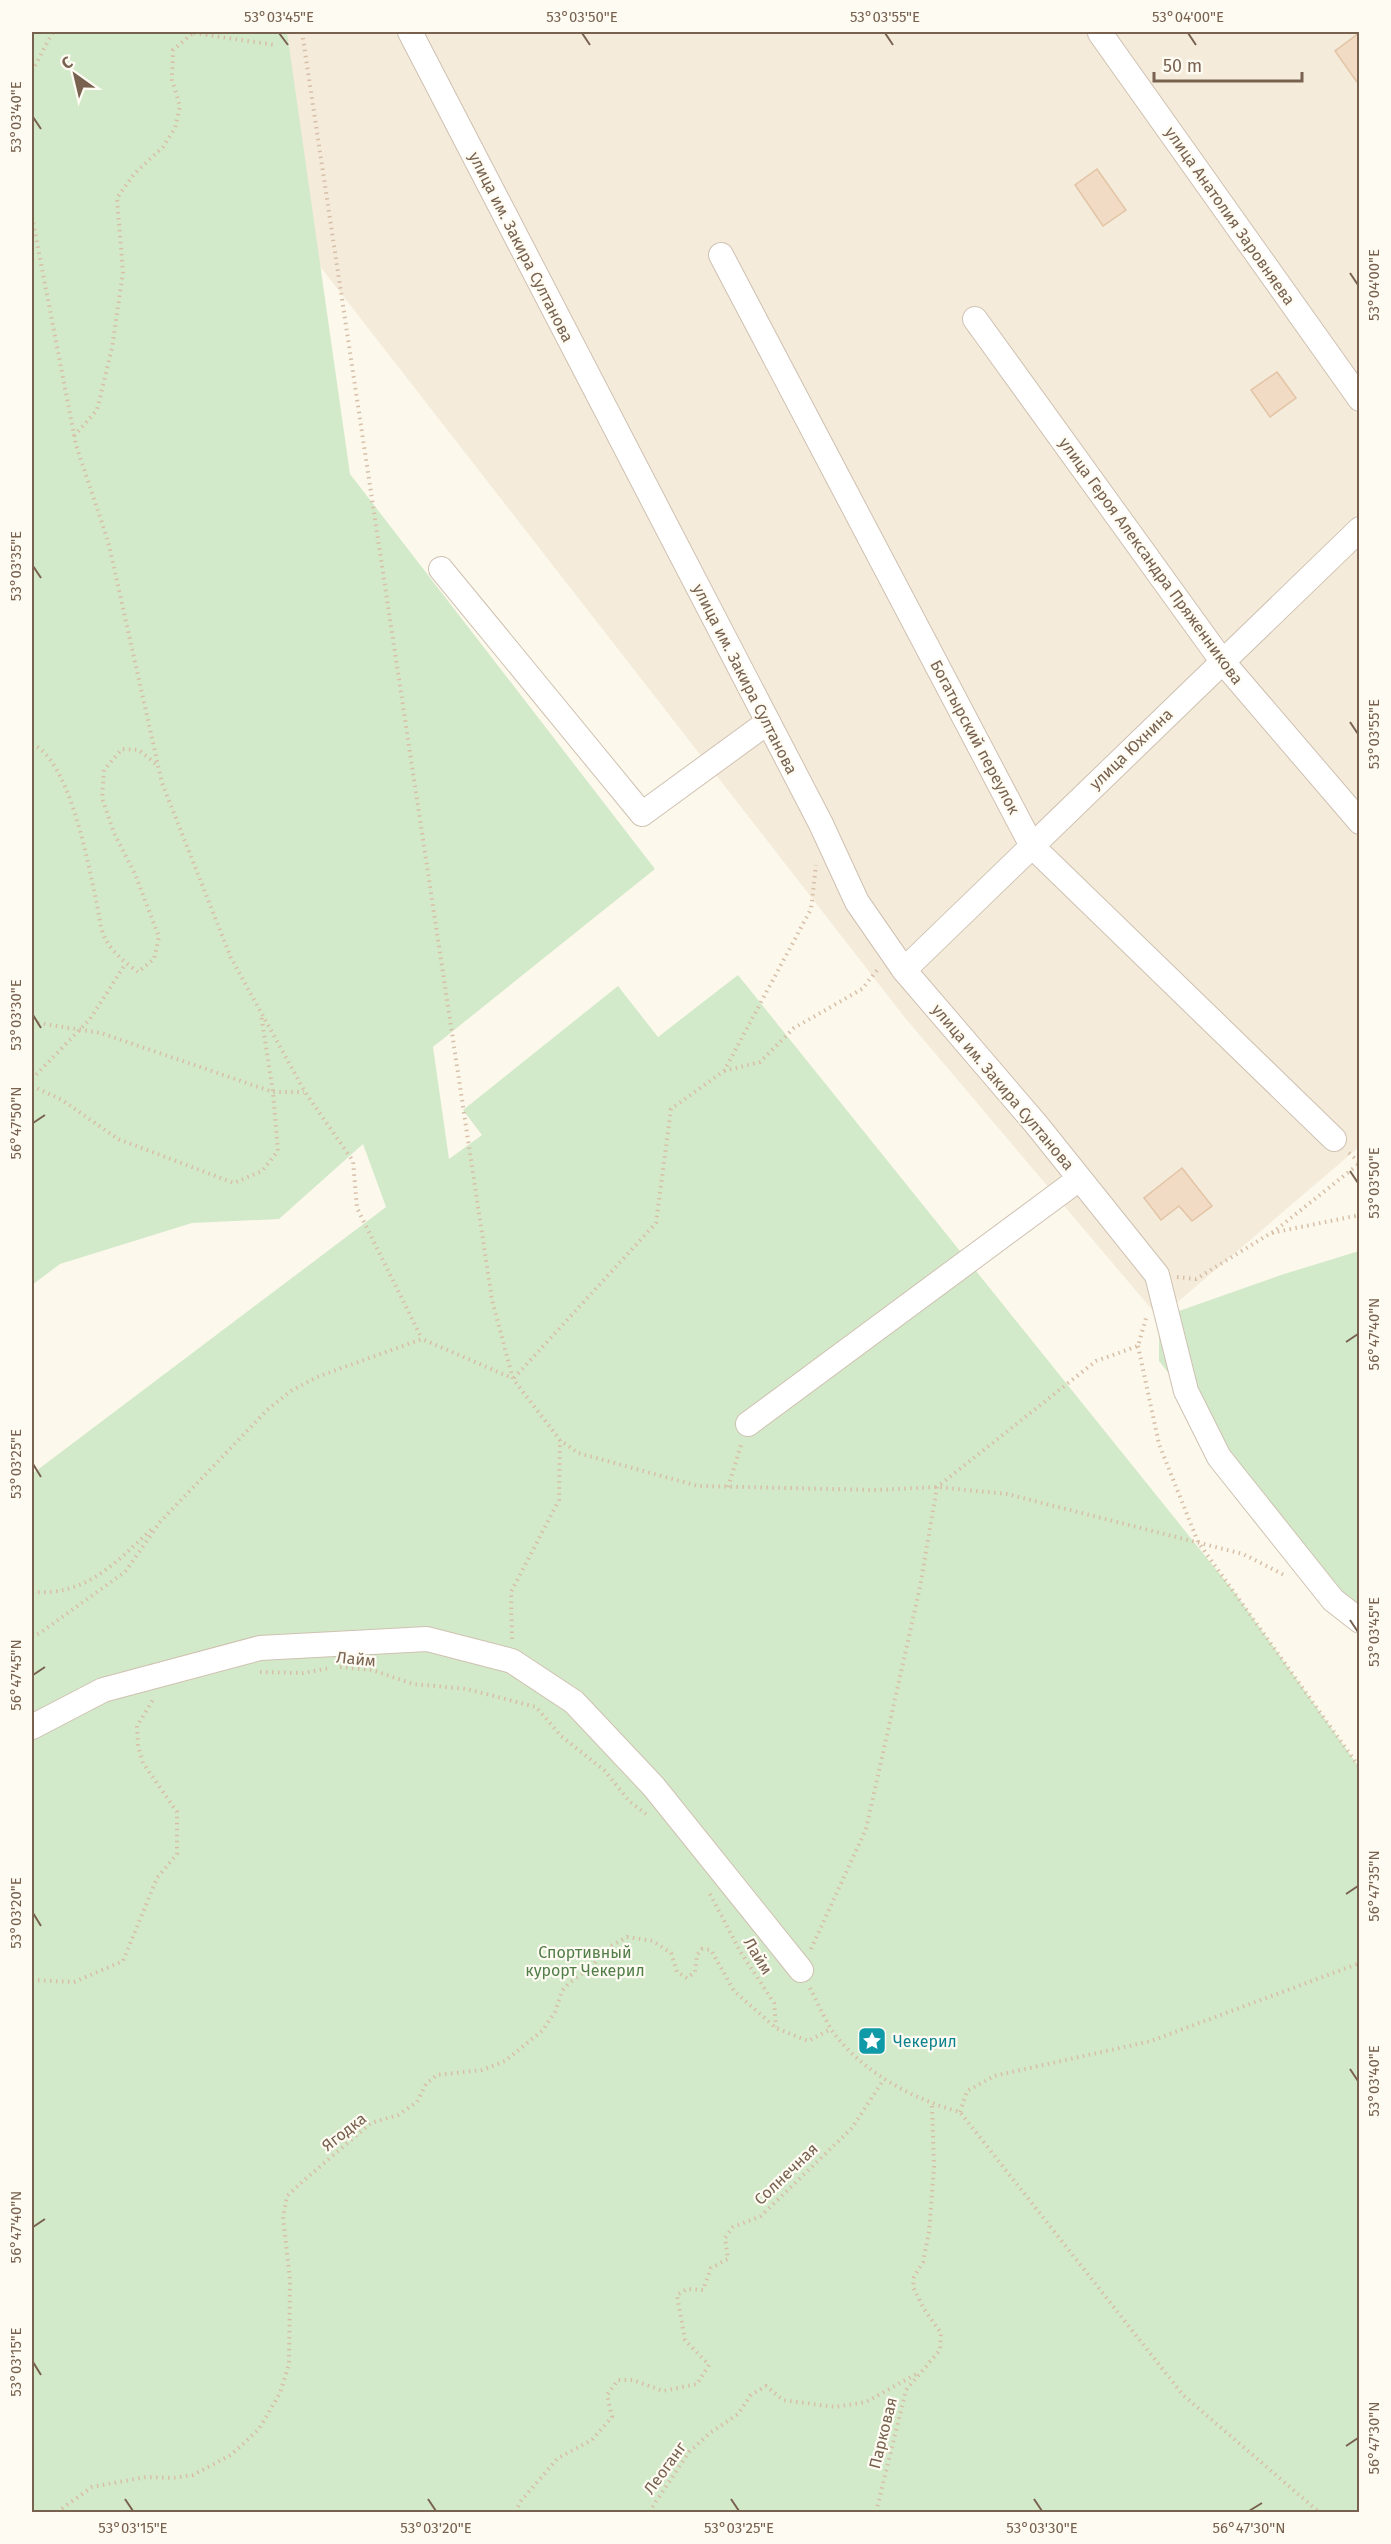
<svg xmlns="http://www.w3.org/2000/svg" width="1391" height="2544" font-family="'Fira Sans',sans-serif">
<rect width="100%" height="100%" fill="#fcf8ec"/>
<polygon fill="#f4ebdb" points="258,32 1359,32 1359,1147 1159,1318 906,1019 280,215"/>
<g fill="#d3eaca">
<polygon points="32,32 287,32 350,474 655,869 433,1047 449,1159 482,1135 463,1110 618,986 658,1037 738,975 1235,1593 1359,1767 1359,2512 32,2512 32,1474 386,1207 363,1144 279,1219 192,1223 60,1264 32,1285"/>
<polygon points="1359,1251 1359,1617 1159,1361 1159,1318 1281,1275"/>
</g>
<g fill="#f1dbc4" stroke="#e3c4a5" stroke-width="1.5">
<polygon points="1359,33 1359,85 1335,51"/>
<polygon points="1097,169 1126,210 1103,226 1075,185"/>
<polygon points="1277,372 1296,398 1270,417 1251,390"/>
<polygon points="1182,1168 1212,1206 1192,1221 1179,1206 1161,1220 1144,1198"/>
</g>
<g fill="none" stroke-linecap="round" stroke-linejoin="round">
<g stroke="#cfc1b1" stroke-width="26">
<g id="minor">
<polyline points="410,32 821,824 857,902 904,970 1036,1124 1157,1275 1186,1391 1219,1457 1333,1600 1360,1621"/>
<polyline points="1100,33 1360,399"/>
<polyline points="721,255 1032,846 1334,1139"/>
<polyline points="975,319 1222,661 1360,822"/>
<polyline points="441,569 642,814 768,722"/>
<polyline points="904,970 1360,529"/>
<polyline points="748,1424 1079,1179"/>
<polyline points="32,1727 103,1690 260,1648 427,1639 512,1661 574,1702 654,1787 801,1970"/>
</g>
</g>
<g stroke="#d7bfa7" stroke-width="4" stroke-dasharray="1.5 4.5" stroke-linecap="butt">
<polyline points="302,32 492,1300 513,1379 560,1440 578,1453 698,1486 877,1490 937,1487 1007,1494 1243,1554 1284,1575"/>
<polyline points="194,33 275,45"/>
<polyline points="32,71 53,32"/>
<polyline points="32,217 76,445 108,541 162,783 231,958 305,1092 353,1161 357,1208 422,1339"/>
<polyline points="74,436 97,410 112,348 123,272 117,198 134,174 163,147 175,128 180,106 172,80 173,50 194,32"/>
<path d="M32 744C69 759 88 862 96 900 99 912 100 930 106 940 113 953 127 964 138 972L154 959 159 937 135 874 114 833 102 798 104 770 122 749 139 750 156 764"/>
<polyline points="32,1022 101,1033 273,1092 304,1092"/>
<polyline points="724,1071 760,1062 794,1028 862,989 878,969"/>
<polyline points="32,1079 90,1019 126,963"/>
<polyline points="32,1086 62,1100 118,1139 234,1183 262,1171 278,1151 273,1092 261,1014"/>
<polyline points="1272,1233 1360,1163 1348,1152"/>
<polyline points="1177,1277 1196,1279 1271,1233 1360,1215"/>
<polyline points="1138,1346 1159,1444 1198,1542 1360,1768"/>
<polyline points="514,1378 656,1223 671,1109 724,1071 811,909 816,865"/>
<polyline points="728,1487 742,1442"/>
<path d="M32 1592C87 1596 115 1563 153 1528"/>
<polyline points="32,1637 40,1633 125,1572 160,1522 267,1410 291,1391 317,1377 422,1339 512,1378"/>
<polyline points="512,1639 511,1592 559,1500 560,1440"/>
<polyline points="340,1667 372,1670 413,1684 467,1689 536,1707 561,1736 605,1771 629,1801 646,1814"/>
<polyline points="260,1672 303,1673 330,1668"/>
<polyline points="710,1894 740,1951 774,2003 776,2027"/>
<polyline points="811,1949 866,1829 920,1587 937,1487 1096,1361 1138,1346 1146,1318"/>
<polyline points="32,1980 74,1982 123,1961 157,1878 177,1854 177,1812 143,1763 138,1746 137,1726 153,1700"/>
<path d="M810 1988C817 2001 823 2016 831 2029 860 2071 912 2099 960 2112L1183 2395 1319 2512"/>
<polyline points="960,2112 967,2091 994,2076 1151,2041 1360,1963"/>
<polyline points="57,2512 92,2487 146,2477 173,2478 193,2475 231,2455 259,2429 280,2393 289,2364 290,2280 283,2217 287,2196 302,2182 371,2123 398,2115 417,2102 426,2084 437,2075 482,2070 505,2061 542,2031 555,2012 562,1991 569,1983 590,1968 609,1947 627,1937 653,1941 671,1953 677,1972 687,1978 695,1972 697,1955 702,1949 711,1950 734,1991 776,2028 808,2041 831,2029"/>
<polyline points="515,2512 521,2501 558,2458 592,2440 612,2417 607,2395 618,2380 633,2380 663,2391 697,2384 709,2365 685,2340 677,2295 687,2289 703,2290 711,2268 728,2259 725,2238 733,2227 761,2216 852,2128 884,2079"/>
<polyline points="649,2512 689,2452 710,2433 738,2414 751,2395 766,2386 783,2400 835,2407 866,2402 918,2373"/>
<polyline points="876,2512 906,2390 940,2350 941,2333 924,2309 913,2287 914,2277 923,2262 929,2232 934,2167 932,2104"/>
</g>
<use href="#minor" stroke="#fff" stroke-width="24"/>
</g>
<path fill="none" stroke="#78624f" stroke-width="2" d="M279 33 288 45M582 33 590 45M885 33 893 45M1188 33 1196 45M33 117 41 129M1350 273 1358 285M33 566 41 578M1350 722 1358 734M33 1015 41 1028M33 1123 45 1115M1350 1171 1358 1183M1346 1342 1358 1334M33 1464 41 1477M1350 1620 1358 1632M33 1675 45 1667M1346 1894 1358 1886M33 1913 41 1926M1350 2069 1358 2081M33 2227 45 2219M33 2362 41 2375M1346 2446 1358 2438M125 2499 133 2511M428 2499 436 2511M731 2499 739 2511M1034 2499 1042 2511M1249 2511 1262 2503"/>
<defs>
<g id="sight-square" transform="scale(1.5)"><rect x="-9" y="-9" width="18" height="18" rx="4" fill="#0f9aa8" stroke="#fefbf3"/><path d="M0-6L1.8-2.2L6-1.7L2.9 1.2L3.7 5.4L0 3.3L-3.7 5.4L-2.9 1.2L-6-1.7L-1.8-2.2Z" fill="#fff"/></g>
</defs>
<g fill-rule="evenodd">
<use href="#sight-square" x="872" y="2041"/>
</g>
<g text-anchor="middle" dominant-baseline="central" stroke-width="4.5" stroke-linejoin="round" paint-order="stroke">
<g font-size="16" fill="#78624f" stroke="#fefbf3">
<text transform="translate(1230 216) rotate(55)">улица Анатолия Заровняева</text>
<text transform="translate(521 247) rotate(63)">улица им. Закира Султанова</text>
<text transform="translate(1151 561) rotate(54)">улица Героя Александра Пряженникова</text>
<text transform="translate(745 679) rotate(63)">улица им. Закира Султанова</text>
<text transform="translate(975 737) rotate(62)">Богатырский переулок</text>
<text transform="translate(1131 749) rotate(-44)">улица Юхнина</text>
<text transform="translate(1003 1087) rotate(50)">улица им. Закира Султанова</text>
<text transform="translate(356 1659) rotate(6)">Лайм</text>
<text transform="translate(758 1956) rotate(59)">Лайм</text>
<text transform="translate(344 2132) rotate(-38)">Ягодка</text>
<text transform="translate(786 2174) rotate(-44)">Солнечная</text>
<text transform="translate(883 2433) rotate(-76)">Парковая</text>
<text transform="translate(665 2468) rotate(-54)">Леоганг</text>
</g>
<g font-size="16" fill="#517d47" stroke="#fefbf3">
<text x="585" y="1952">Спортивный<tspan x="585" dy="18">курорт Чекерил</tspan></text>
</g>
<g font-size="16" fill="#0d838f" stroke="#fefbf3" text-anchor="start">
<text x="893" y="2041">Чекерил</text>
</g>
</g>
<rect width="1391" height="2544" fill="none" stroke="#fefbf3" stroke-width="66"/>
<g transform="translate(75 75) rotate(326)" stroke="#fefbf3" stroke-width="4.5" paint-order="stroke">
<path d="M0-4.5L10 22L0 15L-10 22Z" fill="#78624f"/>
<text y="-9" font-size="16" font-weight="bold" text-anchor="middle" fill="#78624f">С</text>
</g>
<path d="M1154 72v9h148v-9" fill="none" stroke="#78624f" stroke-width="3"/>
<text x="1163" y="72" font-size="18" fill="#78624f" stroke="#fefbf3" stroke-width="4.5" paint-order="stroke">50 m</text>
<rect x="33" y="33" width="1325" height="2478" fill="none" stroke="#78624f" stroke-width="2"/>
<g font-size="15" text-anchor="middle" fill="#78624f">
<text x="279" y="22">53°03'45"E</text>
<text x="582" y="22">53°03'50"E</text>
<text x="885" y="22">53°03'55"E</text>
<text x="1188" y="22">53°04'00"E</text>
<text transform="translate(16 117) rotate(-90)" y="5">53°03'40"E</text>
<text transform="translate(1374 285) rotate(-90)" y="5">53°04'00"E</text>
<text transform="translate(16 566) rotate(-90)" y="5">53°03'35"E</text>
<text transform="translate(1374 734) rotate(-90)" y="5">53°03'55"E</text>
<text transform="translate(16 1015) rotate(-90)" y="5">53°03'30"E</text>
<text transform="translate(16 1123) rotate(-90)" y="5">56°47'50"N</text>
<text transform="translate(1374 1183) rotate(-90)" y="5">53°03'50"E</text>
<text transform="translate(1374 1334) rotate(-90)" y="5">56°47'40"N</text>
<text transform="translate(16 1464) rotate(-90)" y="5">53°03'25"E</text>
<text transform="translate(1374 1632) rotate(-90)" y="5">53°03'45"E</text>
<text transform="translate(16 1675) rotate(-90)" y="5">56°47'45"N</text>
<text transform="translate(1374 1886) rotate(-90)" y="5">56°47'35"N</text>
<text transform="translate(16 1913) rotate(-90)" y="5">53°03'20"E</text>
<text transform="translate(1374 2081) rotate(-90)" y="5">53°03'40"E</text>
<text transform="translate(16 2227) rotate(-90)" y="5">56°47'40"N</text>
<text transform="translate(16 2362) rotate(-90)" y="5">53°03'15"E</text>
<text transform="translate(1374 2438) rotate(-90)" y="5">56°47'30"N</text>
<text x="133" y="2533">53°03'15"E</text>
<text x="436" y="2533">53°03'20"E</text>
<text x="739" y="2533">53°03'25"E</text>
<text x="1042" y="2533">53°03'30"E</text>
<text x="1249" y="2533">56°47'30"N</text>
</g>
</svg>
